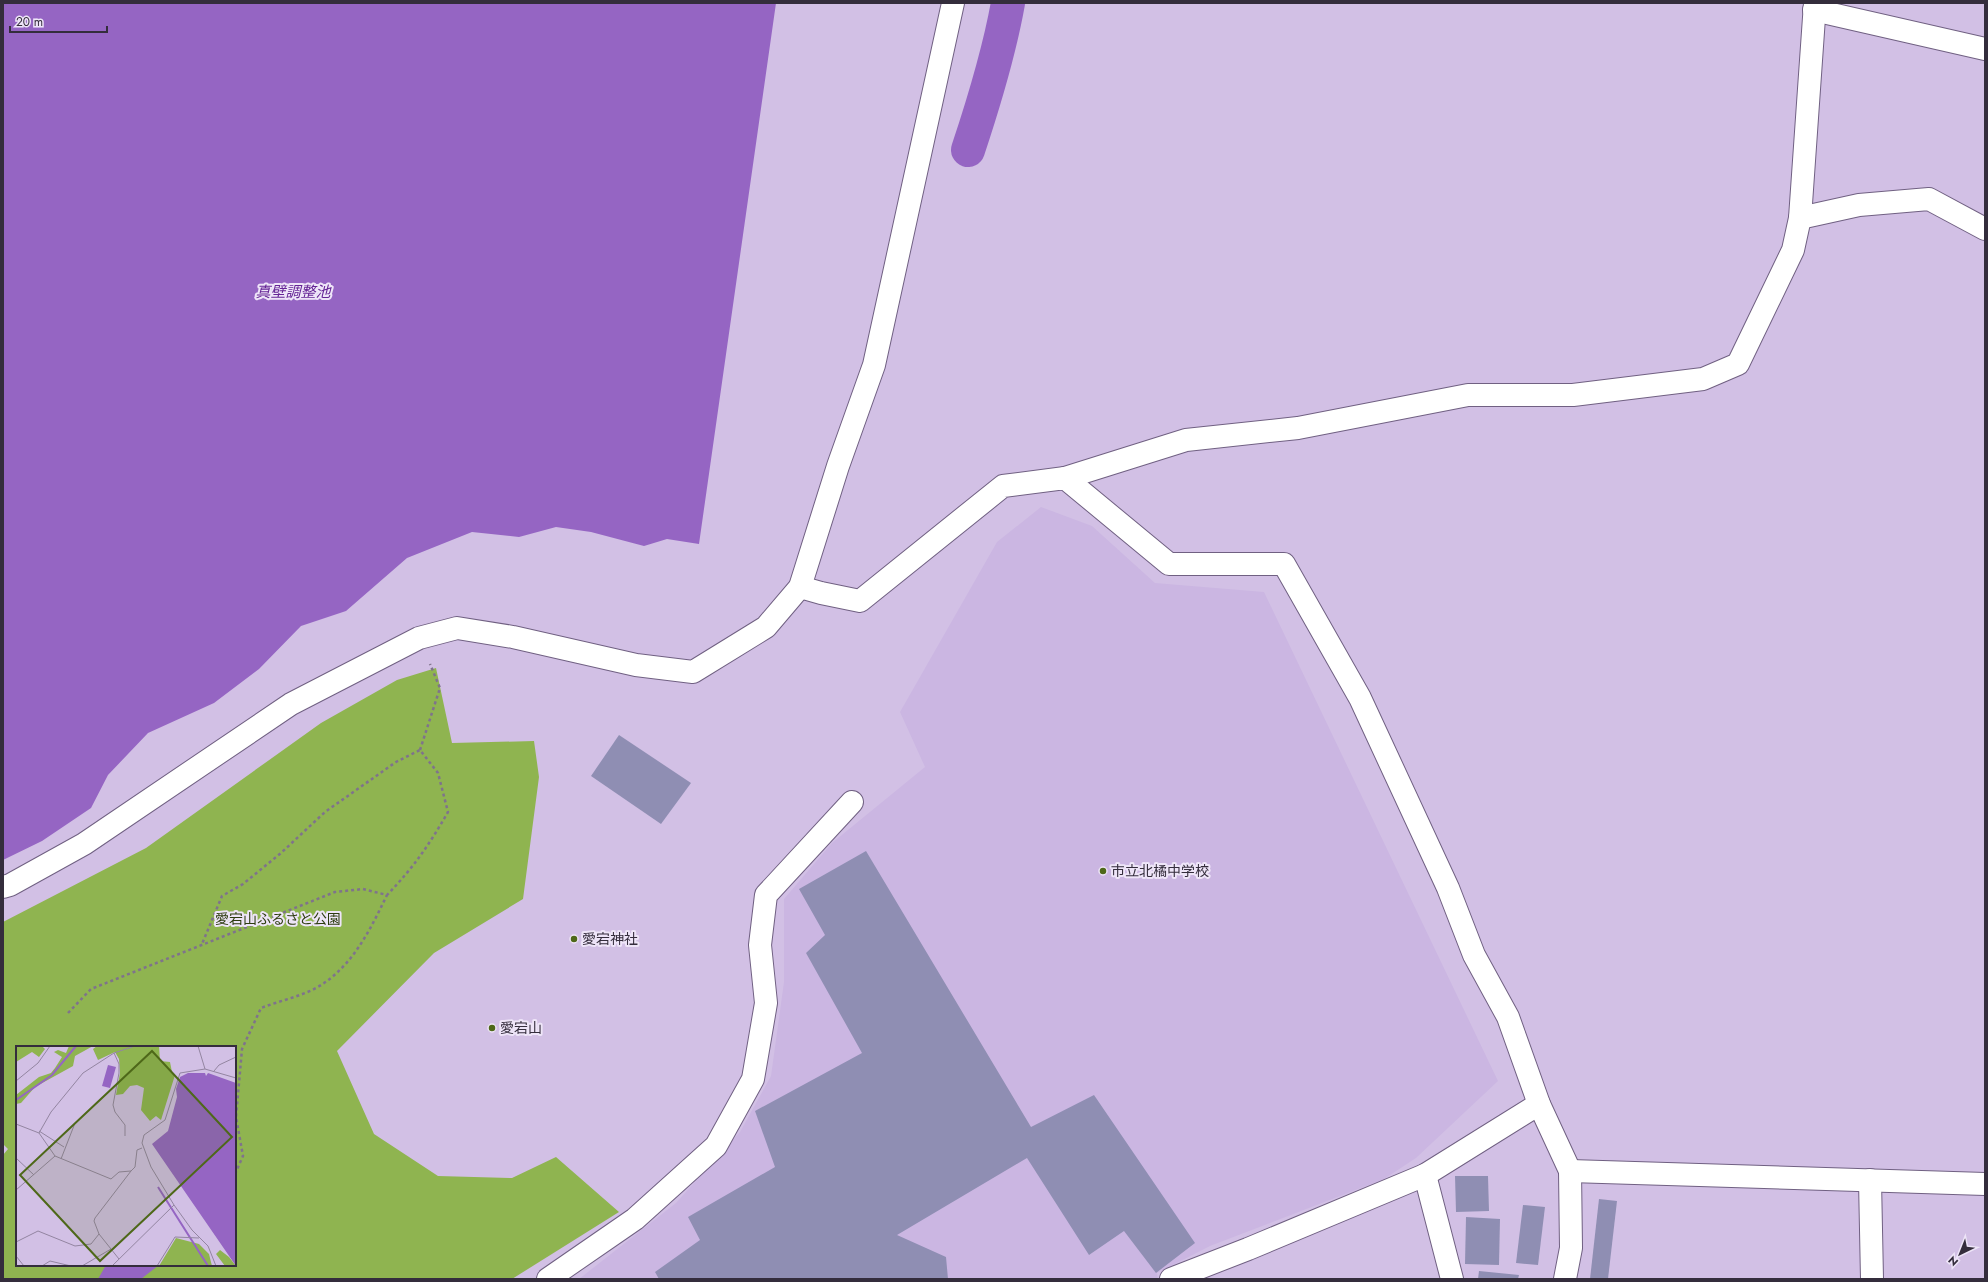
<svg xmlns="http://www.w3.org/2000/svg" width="1988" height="1282" font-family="Jost,'Noto Sans JP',sans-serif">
<rect width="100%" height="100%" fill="#d2c0e5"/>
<polygon fill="#cbb6e2" points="1041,507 1092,526 1155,583 1264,592 1498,1081 1416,1158 1384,1179 1210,1246 1157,1273 1158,1279 579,1279 676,1203 740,1132 771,1076 784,982 784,899 832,843 925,767 900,712 997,542"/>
<path fill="#8fb450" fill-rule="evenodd" d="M436 668 452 743 534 741 539 777 523 899 434 953 337 1051 374 1134 438 1176 512 1178 556 1157 619 1212 512 1279H3V1155L8 1149 3 1144V922L146 848 321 723 397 680ZM17 1047H235V1265H17Z"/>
<g fill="#9565c3">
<polygon points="3,3 776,3 699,544 667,539 644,546 591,532 556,527 519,537 472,532 407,558 346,611 301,626 259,669 214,703 148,733 108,775 91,808 42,841 3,860"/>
<polygon points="106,1265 159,1265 141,1279 98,1279"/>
</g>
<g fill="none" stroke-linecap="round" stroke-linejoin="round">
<path stroke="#9565c3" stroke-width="34" d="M968 150C984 102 999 53 1008 3"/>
</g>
<g fill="#8f8eb3">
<polygon points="619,735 691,783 661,824 591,776"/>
<polygon points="866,851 1031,1127 1094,1095 1195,1243 1156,1273 1124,1231 1089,1255 1027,1158 897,1235 946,1257 948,1279 659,1279 655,1272 700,1240 688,1217 775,1167 755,1111 862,1053 806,953 825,935 799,889"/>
<polygon points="1455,1176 1488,1176 1489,1211 1456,1212"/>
<polygon points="1599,1199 1617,1201 1608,1279 1590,1279"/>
<polygon points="1523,1205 1545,1207 1538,1265 1516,1263"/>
<polygon points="1466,1217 1500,1219 1499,1265 1465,1264"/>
<polygon points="1479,1271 1519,1275 1518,1279 1478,1279"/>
</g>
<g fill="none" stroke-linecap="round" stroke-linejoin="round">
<g stroke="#706082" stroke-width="24">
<g id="minor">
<polyline points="1814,10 1985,49"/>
<polyline points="1800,218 1815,3"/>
<polyline points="1065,478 1186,440 1298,428 1468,395 1573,395 1703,379 1738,364 1793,250 1800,218 1859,205 1929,199 1985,229"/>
<polyline points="800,587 821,593 860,601 1003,486 1065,478 1169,564 1284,564 1360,698 1448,888 1474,955 1508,1017 1539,1104 1570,1171 1571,1248 1565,1279"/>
<polyline points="1570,1171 1985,1184"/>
<polyline points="1425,1175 1452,1279"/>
<polyline points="1870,1180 1872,1279"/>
<polyline points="548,1279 635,1219 716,1146 753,1079 766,1003 760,945 766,895 852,802"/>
<polyline points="1171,1279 1248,1249 1425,1175 1539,1104"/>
</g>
</g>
<g stroke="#706082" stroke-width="24">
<polyline id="tertiary" points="3,887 10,885 84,844 291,704 419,638 457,628 513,637 636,665 693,672 766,627 800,587 838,466 874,365 953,3"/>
</g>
<g stroke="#7f738c" stroke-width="2.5" stroke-dasharray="3 3" stroke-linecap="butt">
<polyline points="420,750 440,688 430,664"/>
<path d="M68 1013 91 989 335 892 363 889 387 895C414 867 429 845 448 812L438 773 420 750 396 762 325 812 281 853 243 884 222 896 202 944"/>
<path d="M235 1174 243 1156 236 1117 242 1049 261 1008C279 1001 299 997 316 988 352 968 370 930 387 895"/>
</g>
<use href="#minor" stroke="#fff" stroke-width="22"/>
<use href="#tertiary" stroke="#fff" stroke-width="22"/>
</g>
<g fill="#4e6819" stroke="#eee5f8" stroke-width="1.5">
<circle cx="1103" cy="871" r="4"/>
<circle cx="574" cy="939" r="4"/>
<circle cx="492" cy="1028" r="4"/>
</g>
<g text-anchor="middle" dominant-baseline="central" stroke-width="4" stroke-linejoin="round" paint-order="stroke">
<g font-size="14" fill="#342d3c" stroke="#eee5f8" text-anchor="start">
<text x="1111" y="871">市立北橘中学校</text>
<text x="582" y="939">愛宕神社</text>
<text x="500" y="1028">愛宕山</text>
</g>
<g font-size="14" fill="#2d3c0f" stroke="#eee5f8">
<text x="278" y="919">愛宕山ふるさと公園</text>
</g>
<g font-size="15" font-style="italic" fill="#652495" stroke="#eee5f8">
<text x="293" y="292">真壁調整池</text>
</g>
</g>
<g transform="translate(16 1046)">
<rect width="220" height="220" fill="#d2c0e5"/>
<path d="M0 0H26L29 3 23 11 16 6 0 16ZM53 0H77L59 10 57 20 19 41 5 57 0 58V49L23 31 35 27 39 22 46 11 38 6 42 4 50 7ZM81 0H143L144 15 154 16 156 26 159 29 145 74 140 70 134 75 125 64 128 42 121 39 114 40 107 48 100 49 104 27 103 13 99 6 82 14 77 3ZM160 192 183 198 193 208 196 220H143ZM204 204 213 211 220 220H209L200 208Z" fill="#8fb450"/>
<path d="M92 19 100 21 94 42 86 40ZM172 27H189L190 30 192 27 220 37V220L136 98 152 85 161 51 160 43 164 31Z" fill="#9565c3"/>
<path fill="none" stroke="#9565c3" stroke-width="2" d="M0 54 36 29 60 0M142 141 192 220"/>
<path fill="none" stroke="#9385a1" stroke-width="1" d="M182 0 189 23M98 7 103 18V27L97 59 99 66 109 79V90M198 25 203 19 220 11M0 35 22 17 34 0M0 78 23 87 39 110 95 133 103 126 115 125 119 121 121 104 126 102M23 85 48 101M23 87 35 66 67 27 98 7 119 0M0 112 18 129M45 113 59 77M0 144 39 110M83 188 103 213M0 196 22 185 59 200 75 198 83 188 78 175 79 172 115 125M0 210 8 220M26 220 34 215 55 220M66 220 95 203M96 220 158 159M141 220 159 191 183 192M200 220 192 200 176 184 158 159 135 121 126 97 128 89 149 74 164 27 189 23 220 32"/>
<path fill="#4e6819" fill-opacity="0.15" stroke="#4e6819" stroke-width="2" d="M136 5 216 91 84 215 4 129Z"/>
<rect width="220" height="220" fill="none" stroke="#342d3c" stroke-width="2"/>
</g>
<rect width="1988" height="1282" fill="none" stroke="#342d3c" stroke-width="8"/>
<g transform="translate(1960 1254) rotate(223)" stroke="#eee5f8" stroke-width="3" paint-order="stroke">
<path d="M0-3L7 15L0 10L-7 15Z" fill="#342d3c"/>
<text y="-6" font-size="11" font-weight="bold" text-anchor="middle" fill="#342d3c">N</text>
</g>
<path d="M10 26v6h97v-6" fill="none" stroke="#342d3c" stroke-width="2"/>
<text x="16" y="26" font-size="12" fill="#342d3c" stroke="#eee5f8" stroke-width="3" paint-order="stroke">20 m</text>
</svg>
